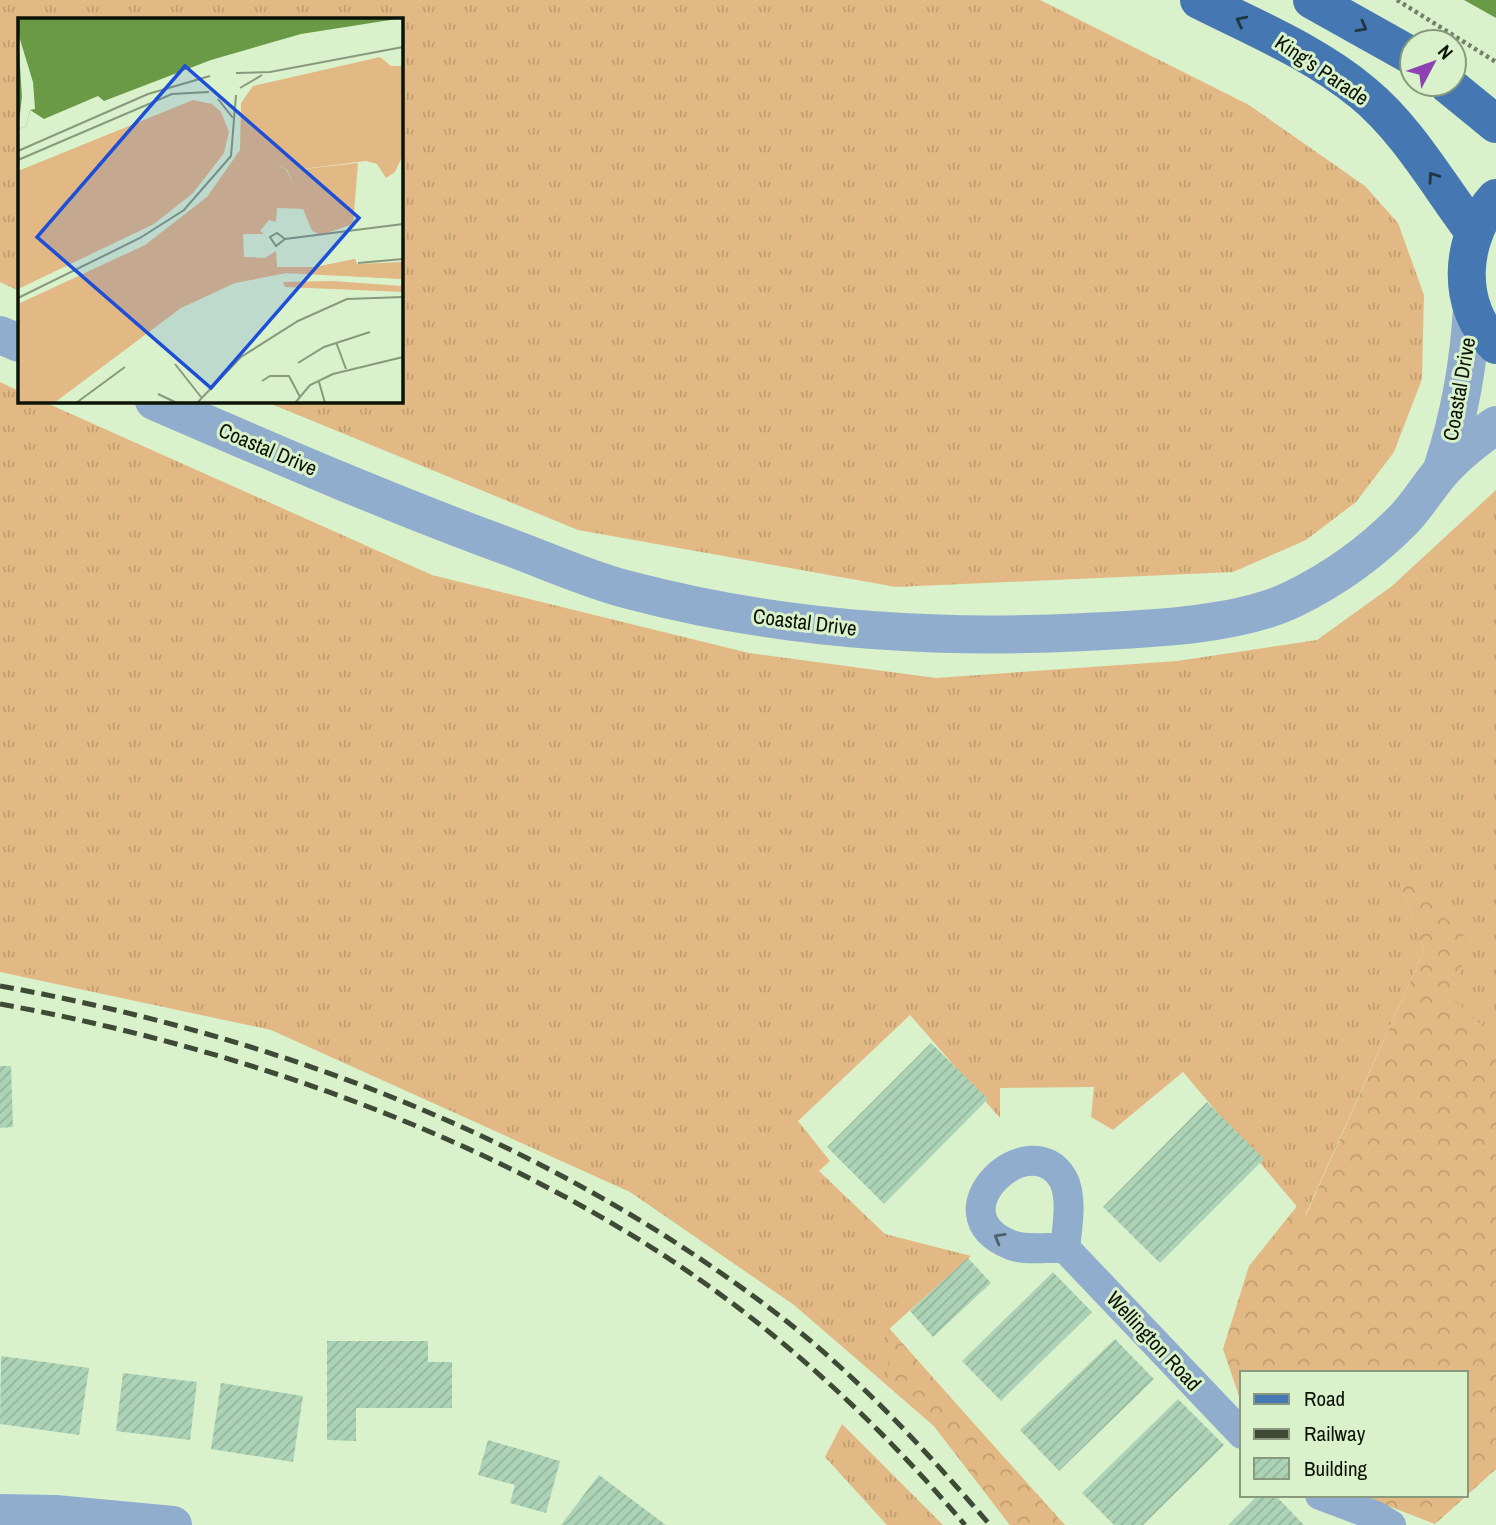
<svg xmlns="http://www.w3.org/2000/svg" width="1496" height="1525" font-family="'Archivo Narrow',sans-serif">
<defs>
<pattern id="grass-tufts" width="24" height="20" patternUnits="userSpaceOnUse" patternTransform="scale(1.75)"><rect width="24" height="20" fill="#e2b984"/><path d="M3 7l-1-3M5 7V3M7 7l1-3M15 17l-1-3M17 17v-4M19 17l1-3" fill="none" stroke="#c19e70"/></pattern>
<pattern id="forest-crowns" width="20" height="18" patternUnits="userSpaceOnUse" patternTransform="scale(1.75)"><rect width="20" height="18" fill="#e2b984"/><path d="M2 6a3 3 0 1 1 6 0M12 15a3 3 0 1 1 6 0" fill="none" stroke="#c19e70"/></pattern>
<pattern id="water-ripples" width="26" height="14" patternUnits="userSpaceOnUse" patternTransform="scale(1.75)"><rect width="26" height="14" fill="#6b9a46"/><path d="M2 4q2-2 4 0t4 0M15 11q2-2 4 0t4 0" fill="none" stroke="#567c38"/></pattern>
<pattern id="building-hatch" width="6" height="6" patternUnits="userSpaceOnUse" patternTransform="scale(1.75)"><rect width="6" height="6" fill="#add3b7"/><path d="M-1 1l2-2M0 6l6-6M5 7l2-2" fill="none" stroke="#94b49c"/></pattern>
</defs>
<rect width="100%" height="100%" fill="#daf2cb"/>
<g fill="url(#grass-tufts)">
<polygon points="0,0 1040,0 1249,105 1365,186 1398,223 1424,295 1422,379 1394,452 1356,502 1306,540 1233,572 896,587 578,530 264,401 401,401 401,19 19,19 19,291 0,282"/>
<polygon points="0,382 19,391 19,401 42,401 432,575 749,653 936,678 1177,661 1317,640 1392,586 1496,490 1496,1039 1452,999 1395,867 1424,950 1305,1216 1183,1072 1113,1130 1091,1117 1094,1087 1000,1088 1000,1118 910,1015 798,1121 830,1161 819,1171 885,1234 971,1256 889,1329 1065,1525 1010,1525 934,1426 794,1305 630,1192 271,1030 0,972"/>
<polygon points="842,1424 943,1525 887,1525 825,1457"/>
</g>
<g fill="url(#forest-crowns)">
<polygon points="1394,865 1469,942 1453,999 1496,1038 1496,1469 1435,1524 1360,1495 1466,1495 1466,1373 1242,1373 1242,1405 1223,1349 1249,1266 1297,1206 1306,1215 1424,950"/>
<polygon points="889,1328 1061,1522 1065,1525 1010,1525 934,1426 888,1386"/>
</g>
<polygon fill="url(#water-ripples)" points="1464,0 1496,0 1496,18"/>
<g fill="url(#building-hatch)">
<polygon points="931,1043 988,1099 884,1204 827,1147"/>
<polygon points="0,1066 11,1066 13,1127 0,1128"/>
<polygon points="1207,1102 1264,1159 1160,1263 1103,1207"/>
<polygon points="968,1258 991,1283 933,1337 910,1311"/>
<polygon points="1053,1272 1092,1312 1001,1401 962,1361"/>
<polygon points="1115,1339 1154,1379 1059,1471 1020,1430"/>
<polygon points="327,1341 428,1341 428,1362 452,1362 452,1408 356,1408 356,1441 327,1440"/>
<polygon points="1,1356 89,1368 79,1435 0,1424"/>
<polygon points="123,1373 197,1382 190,1440 116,1431"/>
<polygon points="221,1383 303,1396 293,1462 211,1449"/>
<polygon points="1178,1399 1224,1445 1143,1525 1114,1525 1082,1493"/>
<polygon points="488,1440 560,1461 546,1513 510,1503 515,1485 478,1475"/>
<polygon points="599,1475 666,1525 561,1525"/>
<polygon points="1258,1495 1275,1495 1304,1525 1228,1525"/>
</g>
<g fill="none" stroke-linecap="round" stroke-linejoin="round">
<polyline stroke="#718067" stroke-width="4.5" stroke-dasharray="3.5 3.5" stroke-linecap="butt" points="1397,0 1496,62"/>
<g stroke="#91adce" stroke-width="30">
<path d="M1065 1248C1067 1229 1073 1197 1063 1179 1031 1122 931 1213 1011 1245 1026 1251 1049 1247 1065 1248L1242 1434"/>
<polyline points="1320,1495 1376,1516 1391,1525"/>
</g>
<g stroke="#91adce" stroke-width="38">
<polyline points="0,335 19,343"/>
<path d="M154 401C272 452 391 504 512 548 550 562 589 580 629 590 777 629 933 640 1085 632 1146 629 1238 626 1293 599 1336 578 1372 552 1405 518 1418 504 1428 487 1441 472 1457 453 1476 439 1496 425"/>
<path d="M1442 469C1460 415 1469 363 1472 307"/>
<polyline points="0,1513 55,1514 173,1525"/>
</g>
<g stroke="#4578b3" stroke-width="38">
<path d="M1199 0C1255 28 1315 53 1363 93 1408 130 1439 186 1474 232"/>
<polyline points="1312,0 1412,56"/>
<polyline points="1447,84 1496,124"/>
<path d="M1496 198C1459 238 1455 307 1496 345"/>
</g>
<g stroke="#3e4936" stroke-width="5" stroke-dasharray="14 7" stroke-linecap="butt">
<path d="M0 986C284 1037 562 1145 790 1324 864 1383 928 1453 990 1525"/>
<path d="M0 1004C221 1044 455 1124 646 1244 766 1319 873 1416 965 1525"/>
</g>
</g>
<defs><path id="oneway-chevron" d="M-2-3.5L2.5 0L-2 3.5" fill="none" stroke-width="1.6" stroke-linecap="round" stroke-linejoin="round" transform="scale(1.75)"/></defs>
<g stroke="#203643">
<use href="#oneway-chevron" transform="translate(1241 21) rotate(-153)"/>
<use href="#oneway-chevron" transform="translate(1362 27) rotate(29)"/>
<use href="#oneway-chevron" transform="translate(1433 177) rotate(-125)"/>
</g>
<use stroke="#4e606a" href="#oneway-chevron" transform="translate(999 1238) rotate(-150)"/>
<g text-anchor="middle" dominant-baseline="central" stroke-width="6" stroke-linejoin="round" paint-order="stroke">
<g font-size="21" fill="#0c1307" stroke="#daf2cb">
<text transform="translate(1322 70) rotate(34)">King's Parade</text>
<text transform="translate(1459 389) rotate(-80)">Coastal Drive</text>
<text transform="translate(268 449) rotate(23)">Coastal Drive</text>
<text transform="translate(805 622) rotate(7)">Coastal Drive</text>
<text transform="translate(1154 1341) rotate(47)">Wellington Road</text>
</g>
</g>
<g transform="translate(18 18)">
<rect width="385" height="385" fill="#daf2cb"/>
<path d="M362 39 373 48H385V137L377 154 368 160 359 146 348 143 277 152 258 147 268 151 287 191 259 190 258 204 251 202 242 213 246 216H225L226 239 247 240 258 233 259 249H298L337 241 339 246 385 244V261L274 254 217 265 163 290 36 385H0V286L127 227 189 179 222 132 223 85 235 68ZM175 82 194 86 203 94 211 114 206 135 175 175 136 206 0 271V153ZM314 263 385 268V274L267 269 265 264Z" fill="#e2b984"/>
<path d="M272 145 277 152 340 145 335 206 303 217 294 213 269 151 256 146ZM337 241 339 246 385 247V261L265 255 259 249H298Z" fill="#e2b984"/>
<path d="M334 73 336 103 307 105 305 75Z" fill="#e2b984"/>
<path d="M0 0H385L283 16 193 42 86 83 80 78 26 101 12 92 8 108 0 112Z" fill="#6b9a46"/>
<path d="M0 15 15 64 17 91 12 92 8 108 0 112 4 79Z" fill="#daf2cb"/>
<path fill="none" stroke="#88997d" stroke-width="2" d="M218 55 252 54 385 29M222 70 244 57M200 81 215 100M0 133 130 76 192 58M0 142 154 76 191 74M267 221 259 215 252 219 258 228 267 221 385 206M340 245 385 241M0 280 122 220 166 192 213 138 218 77M318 324 328 351M280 345 306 329 352 314M157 346 183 379M244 363 252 358H271L282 379M301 364 307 385M140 376 159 385M58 385 107 349M179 385 223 339 280 303 329 281 385 279M277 385 292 367 315 356 385 339"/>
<path fill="#1d4ed8" fill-opacity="0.15" stroke="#1d4ed8" stroke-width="3.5" d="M167 48 341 200 193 370 19 219Z"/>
<rect width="385" height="385" fill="none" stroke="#0c1307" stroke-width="3.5"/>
</g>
<rect x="1240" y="1371" width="228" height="126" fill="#daf2cb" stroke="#88997d" stroke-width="2"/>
<rect x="1254" y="1394" width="35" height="10" fill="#4578b3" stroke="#88997d" stroke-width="2"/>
<text x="1304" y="1406" font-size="21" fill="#0c1307">Road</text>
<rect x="1254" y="1429" width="35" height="10" fill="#3e4936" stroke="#88997d" stroke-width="2"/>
<text x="1304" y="1441" font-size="21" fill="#0c1307">Railway</text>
<rect x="1254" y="1458" width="35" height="21" fill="url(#building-hatch)" stroke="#88997d" stroke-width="2"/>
<text x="1304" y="1476" font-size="21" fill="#0c1307">Building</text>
<g transform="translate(1433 63) rotate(49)"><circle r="33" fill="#daf2cb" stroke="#88997d" stroke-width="2"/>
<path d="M0-5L12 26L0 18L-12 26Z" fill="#8d41b2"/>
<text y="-10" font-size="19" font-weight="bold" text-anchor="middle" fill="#0c1307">N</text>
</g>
</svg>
